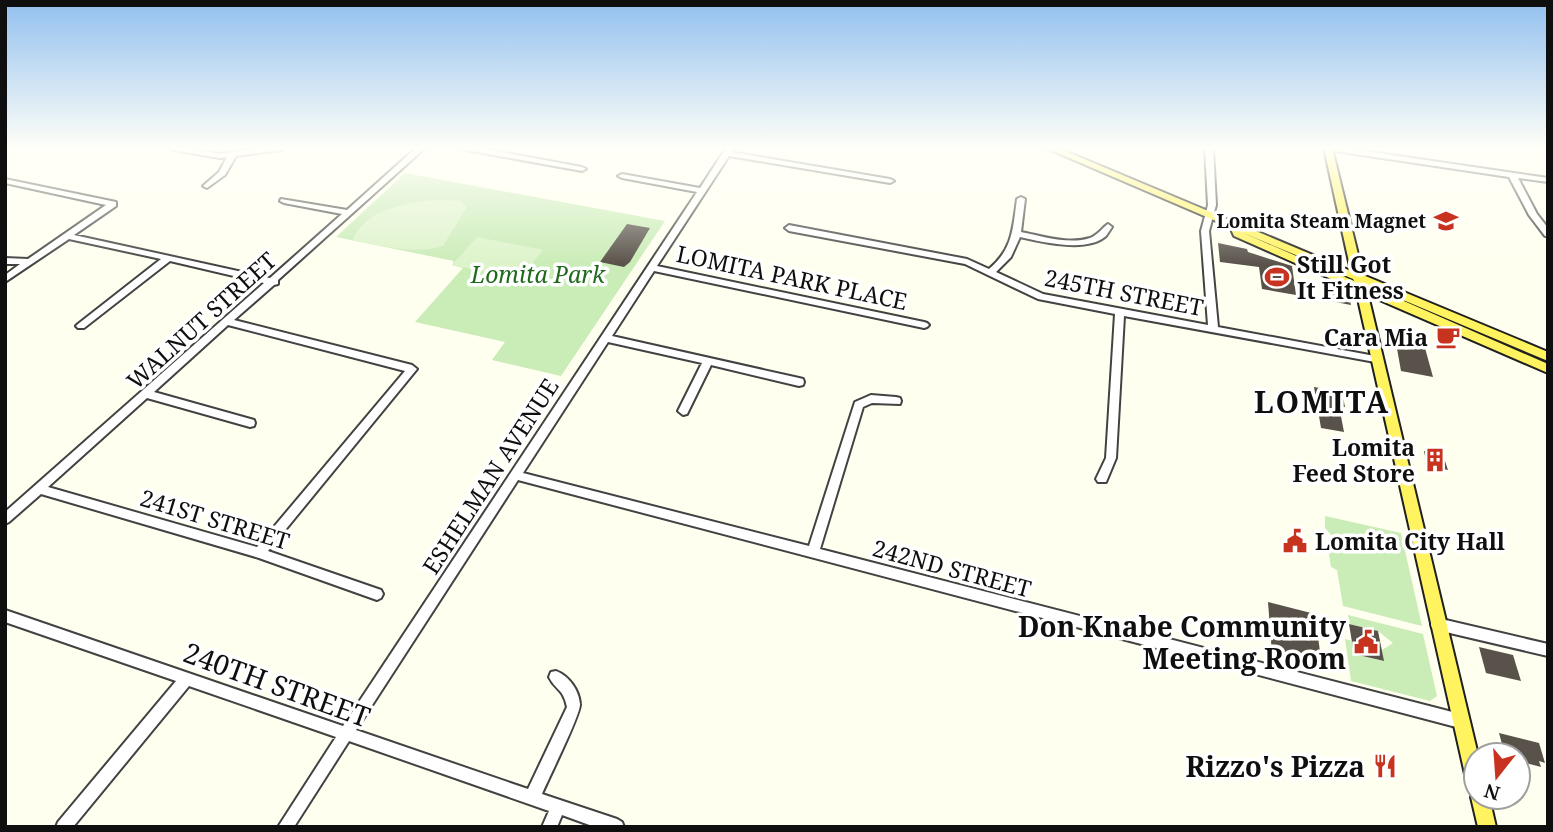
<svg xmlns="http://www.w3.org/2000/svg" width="1553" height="832" font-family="'Noto Serif',serif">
<rect width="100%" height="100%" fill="#fffff0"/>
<g fill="#caecb7">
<polygon points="405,173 665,221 561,376 492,360 505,342 415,322 463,268 452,265 454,261 336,237"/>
<polygon points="1325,516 1401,533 1422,626 1343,606 1337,570 1331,567 1328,548 1332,545 1331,535 1325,528"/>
<polygon points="1348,615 1423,634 1437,696 1430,701 1351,681 1345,639 1352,641 1354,654 1383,661 1382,650 1393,643 1378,631 1349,624"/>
</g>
<g fill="#ddf3ca">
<path d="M434 200 460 201 467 207 443 246C414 255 383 246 353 240 365 209 404 204 434 200Z"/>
<polygon points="477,237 543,250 520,279 452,265"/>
</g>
<g fill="#58524a">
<polygon points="627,224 650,228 630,262 624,267 600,262"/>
<polygon points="1218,243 1247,249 1248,252 1292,266 1296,295 1262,289 1259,267 1220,262"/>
<polygon points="1326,280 1348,292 1351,305 1330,301"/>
<polygon points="1396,343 1425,348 1433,377 1401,371"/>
<polygon points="1314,387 1342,392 1345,407 1339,406 1344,432 1321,428"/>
<polygon points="1424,451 1443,455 1448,470 1427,466"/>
<polygon points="1268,602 1315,614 1322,667 1272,654"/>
<polygon points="1349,624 1378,631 1384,661 1354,654"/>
<polygon points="1479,647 1513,655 1521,681 1486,673"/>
<polygon points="1499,733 1539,743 1545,763 1539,761 1541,767 1518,761 1518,755 1505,755"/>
</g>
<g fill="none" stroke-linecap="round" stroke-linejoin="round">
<g stroke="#424242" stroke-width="4">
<g id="minor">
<polygon points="169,148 187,148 220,154 263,148 285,148 281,150 236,156 225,175 207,188 203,186 219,172 227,157 220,158 173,150"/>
<path d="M416 148H425L278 280V284L274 285 234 320 412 365 417 369 268 551 381 590 383 594 381 598 377 600 259 558 41 494 9 522 5 524V512L264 283 170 261 84 328H78L76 326 78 324 161 259 69 239 5 282V275L20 264H5V258L28 259 106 205 5 183V179L116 202V206L74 235 270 278 342 214 284 203 280 201 281 199 347 210ZM228 325 405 371 257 547 48 487 147 398 250 427 254 426 255 423 254 420 154 392Z"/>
<polygon points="462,148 479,148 582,167 586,169 582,171 466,150"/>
<path d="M726 148H734L731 152 890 179 894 181 890 183 729 156 657 266 924 322 927 323 929 325 927 327 924 328 654 271 612 336 799 378 803 379 804 382 803 385 799 386 711 365 687 414 683 415 678 411 702 363 608 342 523 473 809 546 855 402 871 395 896 397 900 398 901 401 900 404 872 403 863 407 820 549 1460 714 1465 716 1467 721 1465 726 1460 728 518 480 356 730 528 789 567 707C563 688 556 691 549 677L551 672 556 671C569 676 579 690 580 704 581 714 548 779 542 794L617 819 622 822 624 827H595L562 815 557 827H542L549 811 349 741 294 827H278L336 737 189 686 73 827H56L58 822 176 681 5 622V610L343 726 697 192 622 178 618 176 622 174 700 188Z"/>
<path d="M1205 148H1213L1216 205 1209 231 1218 327 1375 356 1380 359 1375 362 1124 316 1116 458 1106 482H1098L1096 479 1106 458 1115 314 1038 299 965 264 789 231 785 228 789 225 967 259 989 269C1013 249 1013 228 1017 199L1021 197 1025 199 1021 232C1042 236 1069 245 1090 238 1098 235 1102 228 1108 224L1112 227C1110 230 1108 233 1106 236 1087 253 1042 242 1020 237L1011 257 996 272 1043 294 1208 325 1201 231 1208 205Z"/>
<polygon points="1324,148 1344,148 1548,178 1548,182 1518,178 1537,214 1548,228 1548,236 1545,236 1529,215 1509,177 1328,150"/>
<polygon points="1437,618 1548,644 1548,656 1437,630 1432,628 1431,624 1432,620"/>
</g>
</g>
<g stroke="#202020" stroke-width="4">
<path id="major" d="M1046 148H1058L1351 271 1324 148H1332L1363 275 1548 352V361L1365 284 1548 364V373L1368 295 1478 755H1476V797H1489L1496 827H1478L1471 797 1474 791 1470 789 1467 783 1356 290 1234 236 1230 227ZM1241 232 1353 279 1354 281Z"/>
</g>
<use href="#minor" fill="#fff" fill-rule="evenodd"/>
<use href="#major" fill="#fff360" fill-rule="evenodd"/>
</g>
<linearGradient id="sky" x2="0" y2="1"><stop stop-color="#92c0ef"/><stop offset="0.56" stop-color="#fffff8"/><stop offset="1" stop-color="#fffff8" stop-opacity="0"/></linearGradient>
<rect width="1553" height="265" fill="url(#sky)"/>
<defs>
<g id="school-bare" transform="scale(1.89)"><path d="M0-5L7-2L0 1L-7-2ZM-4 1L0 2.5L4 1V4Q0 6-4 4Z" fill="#c7331f" stroke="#fff" stroke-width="2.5" paint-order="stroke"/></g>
<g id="stadium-bare" transform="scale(1.89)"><path d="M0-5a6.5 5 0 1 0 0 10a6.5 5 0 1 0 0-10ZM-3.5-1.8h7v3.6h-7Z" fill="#c7331f" stroke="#fff" stroke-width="2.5" paint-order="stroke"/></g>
<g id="cafe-bare" transform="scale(1.89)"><path d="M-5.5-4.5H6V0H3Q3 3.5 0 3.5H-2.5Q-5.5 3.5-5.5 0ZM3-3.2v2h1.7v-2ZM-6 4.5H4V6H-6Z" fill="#c7331f" stroke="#fff" stroke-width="2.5" paint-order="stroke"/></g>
<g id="building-bare" transform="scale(1.89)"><path d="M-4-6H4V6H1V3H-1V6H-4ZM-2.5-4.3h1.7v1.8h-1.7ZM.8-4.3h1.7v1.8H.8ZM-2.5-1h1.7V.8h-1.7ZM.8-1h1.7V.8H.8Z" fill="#c7331f" stroke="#fff" stroke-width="2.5" paint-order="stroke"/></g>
<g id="civic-bare" transform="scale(1.89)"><path d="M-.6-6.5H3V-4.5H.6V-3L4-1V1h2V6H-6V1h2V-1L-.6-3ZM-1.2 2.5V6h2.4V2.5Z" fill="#c7331f" stroke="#fff" stroke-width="2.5" paint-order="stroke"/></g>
<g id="restaurant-bare" transform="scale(1.89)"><path d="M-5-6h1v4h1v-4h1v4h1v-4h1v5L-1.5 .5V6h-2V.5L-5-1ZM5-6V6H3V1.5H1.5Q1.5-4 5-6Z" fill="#c7331f" stroke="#fff" stroke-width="2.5" paint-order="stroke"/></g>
</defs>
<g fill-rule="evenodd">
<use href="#school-bare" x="1446" y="221"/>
<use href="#stadium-bare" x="1277" y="277"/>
<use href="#cafe-bare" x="1448" y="337"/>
<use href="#building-bare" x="1435" y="460"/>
<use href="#civic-bare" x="1295" y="541"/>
<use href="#civic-bare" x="1366" y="642"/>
<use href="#restaurant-bare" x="1385" y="766"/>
</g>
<g text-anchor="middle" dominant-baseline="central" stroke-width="7" stroke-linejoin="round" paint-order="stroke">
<g font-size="19" font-weight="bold" fill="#0f0f0f" stroke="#fff" text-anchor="end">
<text x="1426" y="221">Lomita Steam Magnet</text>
</g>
<g font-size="23" font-weight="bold" fill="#0f0f0f" stroke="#fff" text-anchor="start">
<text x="1297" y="264">Still Got<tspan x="1297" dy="26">It Fitness</tspan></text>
<text x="1428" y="337" text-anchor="end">Cara Mia</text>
<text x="1415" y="447" text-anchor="end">Lomita<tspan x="1415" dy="26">Feed Store</tspan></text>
<text x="1315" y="541">Lomita City Hall</text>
</g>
<g font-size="23" font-style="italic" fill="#1e6a1b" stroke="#fff">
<text x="538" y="274">Lomita Park</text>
</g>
<g font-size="23" fill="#0f0f0f" stroke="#fff">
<text transform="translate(792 277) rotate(12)">LOMITA PARK PLACE</text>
<text transform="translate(1124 292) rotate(11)">245TH STREET</text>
<text transform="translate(201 320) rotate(-42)">WALNUT STREET</text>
<text transform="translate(490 476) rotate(-57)">ESHELMAN AVENUE</text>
<text transform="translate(215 519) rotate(17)">241ST STREET</text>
<text transform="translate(952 568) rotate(15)">242ND STREET</text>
</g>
<g font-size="28" font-weight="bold" fill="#0f0f0f" stroke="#fff" text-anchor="end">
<text x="1346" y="626">Don Knabe Community<tspan x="1346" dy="32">Meeting Room</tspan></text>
<text x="1365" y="766">Rizzo's Pizza</text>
</g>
<g font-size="28" fill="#0f0f0f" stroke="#fff">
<text transform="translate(277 684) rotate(20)">240TH STREET</text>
</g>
<g font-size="30" font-weight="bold" letter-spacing="2" fill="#0f0f0f" stroke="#fff">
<text x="1322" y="401">LOMITA</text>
</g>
</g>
<rect width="1553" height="832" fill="none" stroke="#0f0f0f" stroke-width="14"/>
<g transform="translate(1497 776) rotate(197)"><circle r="33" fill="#ffffff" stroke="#9f9f9f" stroke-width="2"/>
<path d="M0-5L12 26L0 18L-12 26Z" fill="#c7331f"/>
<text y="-10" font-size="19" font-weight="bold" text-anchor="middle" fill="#0f0f0f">N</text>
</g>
</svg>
